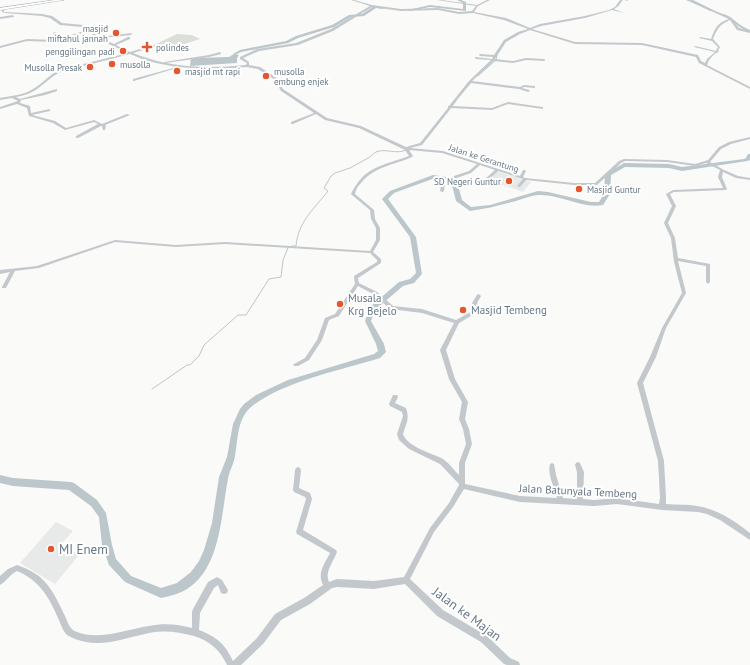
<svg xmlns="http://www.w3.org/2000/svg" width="750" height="665" font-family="'PT Sans',sans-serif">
<rect width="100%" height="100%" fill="#fafaf8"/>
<g fill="#e8e9e9">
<polygon points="496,171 531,182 523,192 488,180"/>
<polygon points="56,522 73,531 61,544 79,555 55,584 20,563"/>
</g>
<polygon fill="#dadfd7" points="177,34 192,35 200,39 175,47 164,47 160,44 160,42"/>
<polygon fill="#bbc7cb" points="234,54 239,55 237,58 237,63 190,66 191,58 229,57"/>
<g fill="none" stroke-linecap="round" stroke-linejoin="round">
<g stroke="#bbc7cb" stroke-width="1">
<polyline points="618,6 622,0"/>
<polyline points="478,76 496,60 497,55"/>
<polyline points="426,139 456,101"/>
<path d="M292 246H296C298 222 314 209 328 191L324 188 331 176 335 173 350 168 370 157C380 144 394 156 406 150"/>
<polyline points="152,389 187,365 190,365 199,356 204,345 238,315 246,315 269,279 281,277 283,260 288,248"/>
</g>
<g fill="#bbc7cb" fill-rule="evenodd">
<polygon points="457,0 461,0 466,2 466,11 430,7 410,11 408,10 430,5 463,9 463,3"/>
<polygon points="689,0 693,0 713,10 710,11"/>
<polygon points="374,6 384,8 382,9 376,8 364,16 351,17 334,27 298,38 288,43 241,52 235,55 233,54 240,50 286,41 296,36 332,25 349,15 362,14"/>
<path d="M724 14C734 18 740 27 750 30V32C739 29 733 20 723 16Z"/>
<path d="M748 154H750V160L747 161 682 171 669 168 625 167 611 175 610 194 603 205C581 209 561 194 539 195 531 195 521 200 512 202 498 206 485 209 470 211L456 201 453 189 449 180 435 178 394 193 388 199 416 237 422 274 414 283 403 286 375 310 371 321 384 344 386 352 380 358C342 370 280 382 250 408 237 420 238 440 235 456 234 464 229 471 228 479 221 514 221 568 187 589 179 594 170 596 161 598L125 582 109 565 102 545 99 517 91 506 69 490 13 486 0 483V475L13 478 71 482 74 483 97 500 106 513 112 545 116 559 131 576 161 588 177 583 191 572 199 561 204 550 212 523 219 477 227 457 233 424 240 409 244 404 256 395 288 380 374 354 378 351 376 344 365 321 370 307 399 282 410 279 416 273 410 237 382 199 390 191 433 175 453 178 459 189 462 200 471 207 490 205 538 191 548 192 591 202H599L604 194 605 174 624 163 669 164 682 167 744 159 746 158Z"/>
</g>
<g stroke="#b4b9bd" stroke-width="1">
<polygon id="highway" points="55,0 64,0 0,10 0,8"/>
</g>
<g fill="#c3c8cc" fill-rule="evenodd">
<path d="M351 0H354L372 5 401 9 438 8 459 12 472 11 476 6 437 0H442L477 5 487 0H490L478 6 474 12 506 18 530 28 540 24 585 16 609 10 615 7 620 0H622L617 7 614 9 624 13 612 10 585 18 541 26 532 29 575 42 642 43 698 55 701 61 705 63 707 59 715 52 694 47 695 46 716 51 718 47 712 41 699 38 700 37 711 39C715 28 717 23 729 19L686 0H689L730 17 732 18V20L739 28 750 31V33L737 30 730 20C719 25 717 29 713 39L720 47 718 51 719 52C714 53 709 59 707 65L750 87V89L699 63 696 57 642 45 575 44 530 30 520 34 506 42 495 59 513 61 526 58 544 59 545 60V61L526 60 513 63 494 61 472 81 520 87 524 85 534 86H535V88L524 87 522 88 529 90 530 91 528 92 519 89 471 83 452 106 492 108 508 102 542 107H543V109L508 104 492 110 451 108 422 145 410 148 443 151 520 176 523 170H525L526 171 523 177 525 178 574 183H595L619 161 624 159 667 160 695 164 708 160 719 147 729 142 750 137V139L731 144 721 149 710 162 724 170 738 176 750 178V180L736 178 723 172 722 177 727 189 726 190 674 192 670 194 676 206 668 223 675 238 678 258 710 264V282L708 284 706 282V266L678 261 686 293 666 328 656 357 643 383 664 461 666 498V504C676 505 687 504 697 506 717 509 735 521 750 533V540L720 520 707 514 698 512 662 510 617 504 594 506 520 502 464 489 453 507 434 532 410 579 443 610 487 636 510 658 519 662 520 665H507L504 664 481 642 437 616 405 584 374 589 337 587 332 588 310 604 281 620 263 644 241 665H227C220 650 210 641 194 636 179 632 164 630 149 633 129 637 107 646 86 642 81 641 70 638 66 634 63 631 60 622 58 618 49 597 39 580 17 571 10 574 7 581 0 585V576L8 569 17 565C28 569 37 573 45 582 54 592 59 604 65 616 67 620 69 627 72 629 73 631 76 631 77 632 99 641 127 629 149 626 163 623 178 624 192 628V612L193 609 208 582 217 577 222 580 228 590 227 593 224 594 221 593 218 585 214 588 200 613 199 630C217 637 225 644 233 661L257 638 275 614 304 598 323 585C317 573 324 565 330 553L297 534 296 532 306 499 305 497 294 492 293 490 295 470 296 468 298 467 300 468 301 470 299 488 310 493 312 499 303 530 336 550 337 552C334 561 324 572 329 582L337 579 374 581 404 577 430 528 449 503 459 485V484L440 464 409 449 399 440 397 434 403 416 402 412 390 406 389 404 393 395H397L398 397 395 403 406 408C410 419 406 424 403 434 407 447 432 453 443 459 449 463 454 470 459 475V463L466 444 463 429 459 419 462 402 449 379 440 350 454 323 422 313 390 309 373 294 358 286 339 316 329 320 322 340 309 360 298 366H294L293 365 294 364 305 358 317 340 325 318 335 314 355 284 354 277V276L377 262V260L370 253 225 244 176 247 115 242 39 268 15 271 6 288H2V287L10 272 0 274V270L37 266 115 240 176 245 225 242 370 251 376 240V228L371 219 370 210 352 195 351 194C353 189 356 185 359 181 372 165 391 163 409 156L405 150 359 128 325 120 316 114 293 124H291V122L314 113 281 91 275 80 258 69 247 67 217 69H202L180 67 134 81H133V79L177 67 156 63 142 59 130 54 61 72C51 76 44 85 34 91 29 94 22 96 16 97L20 99 57 89V91L45 95 21 100 20 103 30 106 31 113 50 109V111L32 115 55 121 66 128 94 120 102 124 127 114 130 115 105 125 106 126 105 130H103L102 126H101L78 138H76V136L98 124 94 122 65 130 53 123 29 116 27 108 17 104 0 109V107L18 101 12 98 0 100V98C11 96 24 95 33 89 43 83 49 75 59 70L128 53 96 38 88 31 56 42 27 41 0 48V46L27 39 56 40 64 38 53 34 54 32 65 37 87 30 82 27 60 25 50 18 42 16 5 13 2 12V9H4V12H6L42 14 52 16 62 23 83 25 89 30 91 29 90 31 100 37 132 33 131 35 102 38 114 44 128 37H130V39L116 45 130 52 160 43V45L133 53C169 68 207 69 246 65L247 63 240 59V57L257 49 296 43 331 29 370 6ZM372 7 401 11 438 10 459 14 473 13 504 20 528 29 518 32 504 40 494 55 480 54 479 55 480 56 493 57 492 59 475 57V58L476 59 491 60 469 81 449 106H448V108L420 143 406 147 361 126 327 118 283 89 277 78 260 67 249 65V62L243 58 259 51 298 45 333 31ZM409 150 442 153 477 164 469 171 442 180 440 191 442 192 444 191 445 182 471 173 480 165 495 170 484 180V182H486L498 171 523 179 517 186 519 187H520L526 180 574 185H597L621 163 625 161 667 162 695 166 706 163 720 170 718 177 723 188 673 190 666 194 672 206 664 223 671 238 674 262 682 293 662 328 650 357 637 383 658 461 660 498 659 504 617 498 594 500 583 499 584 472 580 463 578 462 576 463 575 465 577 472V499L563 498 556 475 554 464 552 463 550 464C547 476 555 487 557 498L520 496 465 484V463L472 444 469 429 465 419 468 402 455 379 446 350 459 323 481 310V309L477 303 481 296 479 294 477 295 472 303 476 309 456 320 422 309 393 306 377 292 359 283 358 278 381 263V259L373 252 380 240V228L375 219 374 210 355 194C356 189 358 186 361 183 375 166 394 165 412 157L413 156Z"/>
<polygon points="625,0 628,0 627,1"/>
<polygon points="13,15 14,17 0,19 0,17"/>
<polygon points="220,52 221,53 221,54 209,57 165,63 164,62 209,55"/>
</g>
<use href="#highway" fill="#fff" fill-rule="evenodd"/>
</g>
<g fill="#e4572e" stroke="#fff" stroke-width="1.5">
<circle cx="116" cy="33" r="4"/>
<path d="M145 41h4v4h4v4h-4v4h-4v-4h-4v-4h4z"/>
<circle cx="123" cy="51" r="4"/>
<circle cx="112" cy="64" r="4"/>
<circle cx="90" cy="67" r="4"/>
<circle cx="177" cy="71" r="4"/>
<circle cx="266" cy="76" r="4"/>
<circle cx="509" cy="181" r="4"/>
<circle cx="579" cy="189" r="4"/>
<circle cx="340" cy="304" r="4"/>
<circle cx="463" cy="310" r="4"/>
<circle cx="51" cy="549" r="4"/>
</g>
<g text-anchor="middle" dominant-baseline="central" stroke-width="4" stroke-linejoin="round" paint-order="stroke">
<g font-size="9" fill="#657683" stroke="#fff" text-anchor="start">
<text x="108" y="28" text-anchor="end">masjid<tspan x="108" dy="10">miftahul jannah</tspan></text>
<text x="156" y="47">polindes</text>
<text x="115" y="51" text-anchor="end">penggilingan padi</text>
<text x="120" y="64">musolla</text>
<text x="82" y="67" text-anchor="end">Musolla Presak</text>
<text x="185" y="71">masjid mt rapi</text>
<text x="274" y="71">musolla<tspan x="274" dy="10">embung enjek</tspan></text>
<text x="501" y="181" text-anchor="end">SD Negeri Guntur</text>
<text x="587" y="189">Masjid Guntur</text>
</g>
<g font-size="9" fill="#657683" stroke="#fff">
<text transform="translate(484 158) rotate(18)">Jalan ke Gerantung</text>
</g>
<g font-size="11" fill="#657683" stroke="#fff" text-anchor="start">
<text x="348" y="298">Musala<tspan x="348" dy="13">Krg Bejelo</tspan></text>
<text x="471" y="310">Masjid Tembeng</text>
</g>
<g font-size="11" fill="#657683" stroke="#fff">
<text transform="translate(578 491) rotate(3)">Jalan Batunyala Tembeng</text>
</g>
<g font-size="13" fill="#657683" stroke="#fff" text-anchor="start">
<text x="59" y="549">MI Enem</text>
</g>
<g font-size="13" fill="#657683" stroke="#fff">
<text transform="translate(467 614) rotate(36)">Jalan ke Majan</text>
</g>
</g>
</svg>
